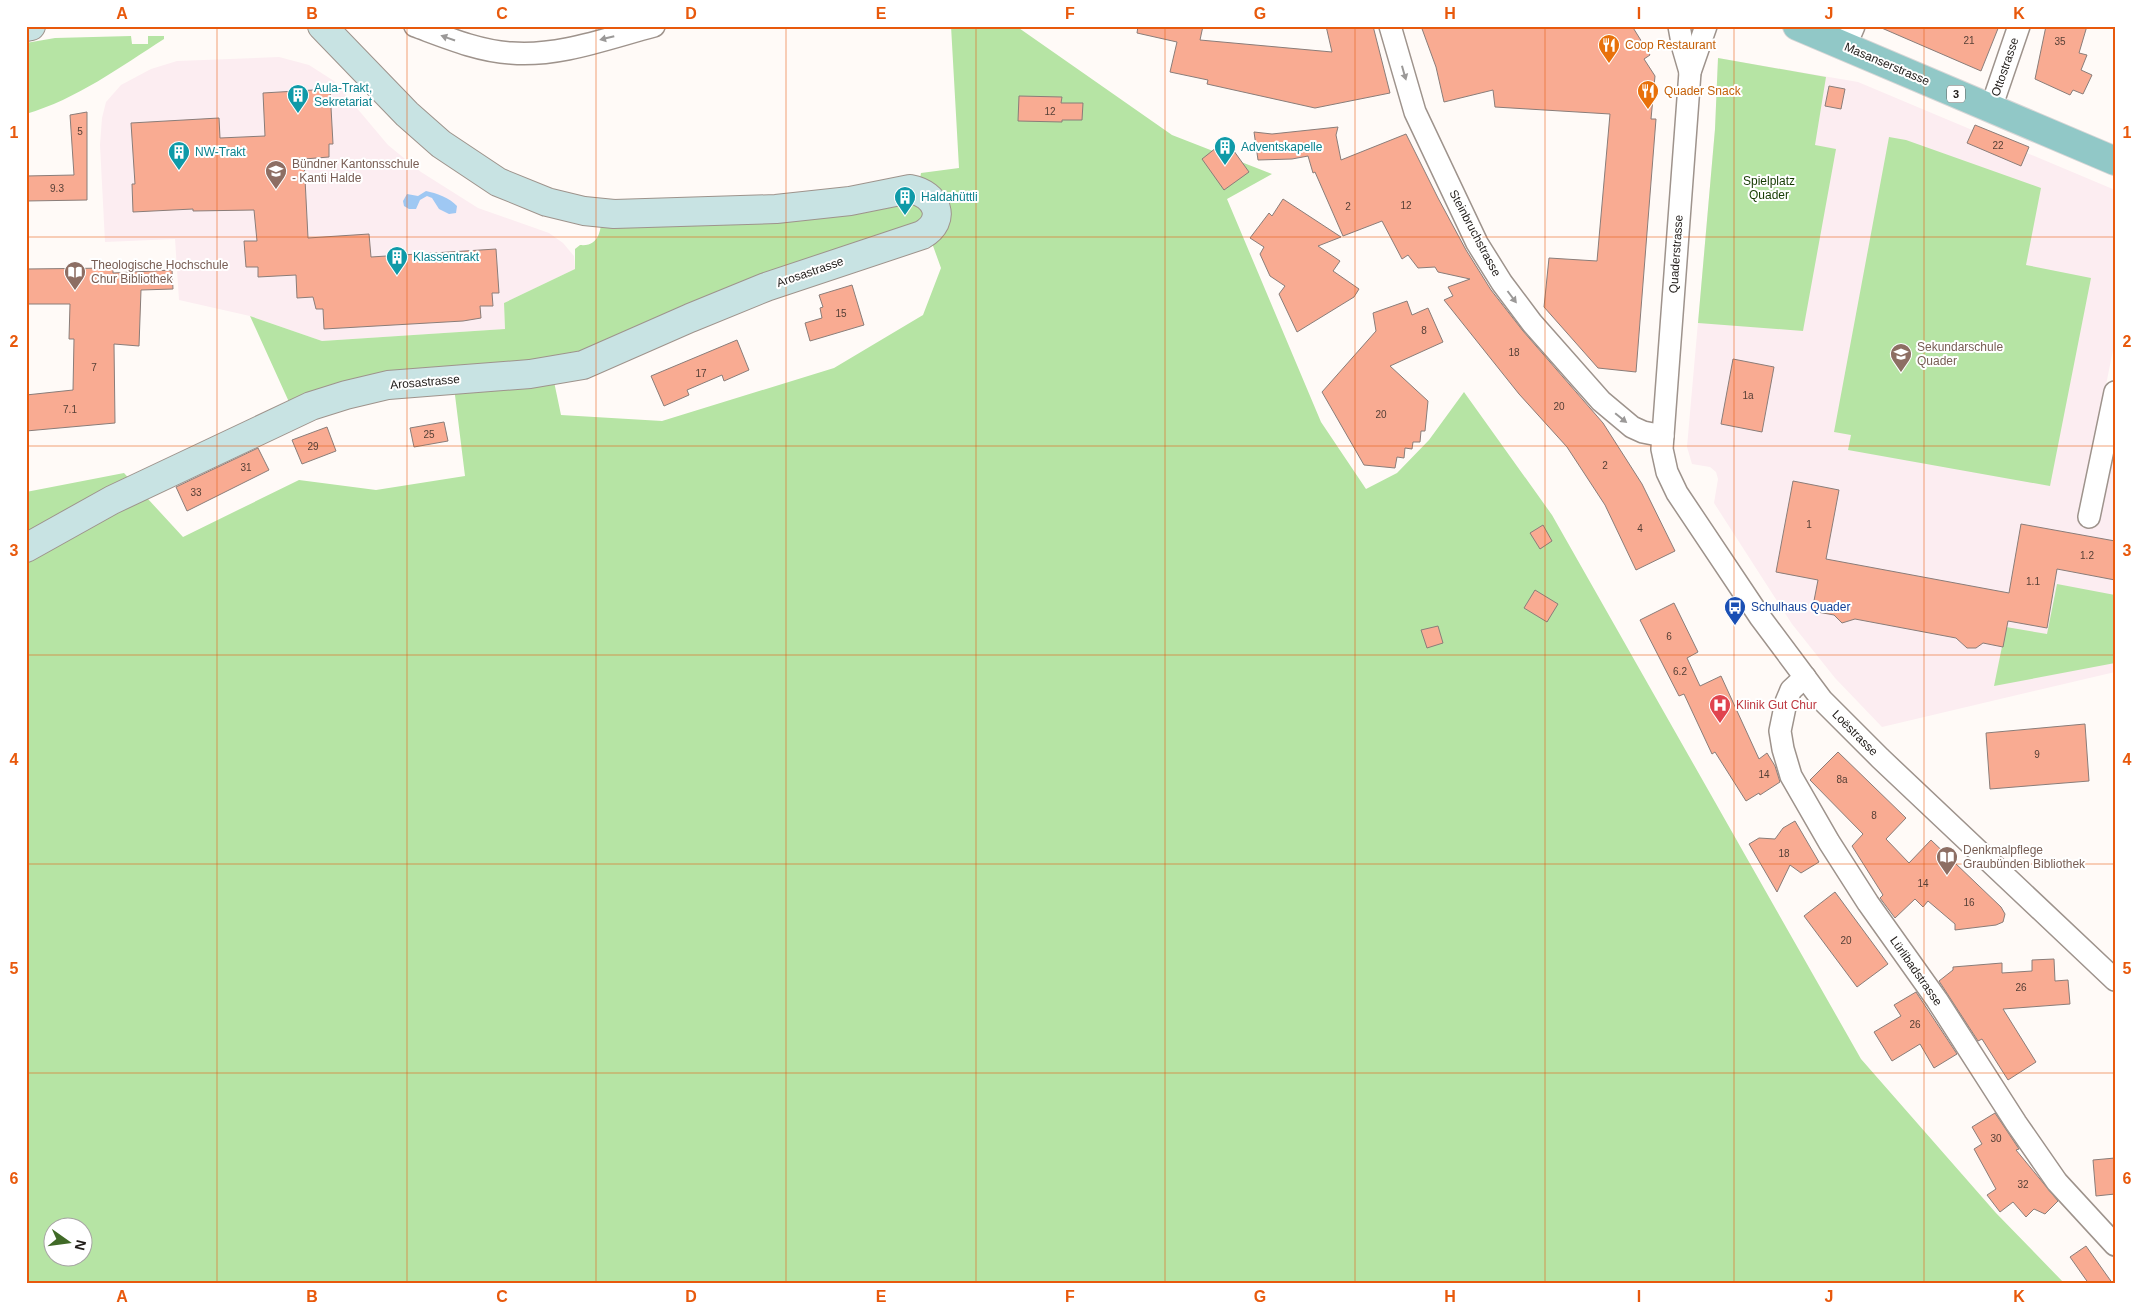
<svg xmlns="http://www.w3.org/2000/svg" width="2141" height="1310" font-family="Helvetica,sans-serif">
<rect width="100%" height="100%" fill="#fffaf7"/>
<g fill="#fcedf1">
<polygon points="279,57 309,65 334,81 388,145 421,172 478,208 549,233 563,243 574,256 575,269 504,303 505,329 322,341 250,316 179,300 175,239 105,242 100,145 102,118 106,102 121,85 151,69 177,61"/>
<polygon points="1718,58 1858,82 2115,190 2115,340 2102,405 2115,410 2115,672 1882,727 1835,678 1792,624 1714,503 1718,479 1716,472 1710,467 1692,464 1687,447 1715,129"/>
</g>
<g fill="#b6e4a4" fill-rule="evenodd">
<path d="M951 26H1016L1172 135 1272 174 1227 199 1321 422 1366 489 1397 473 1429 440 1464 392 1552 515 1861 1059 1996 1213 2065 1284H26V492L124 473 183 537 299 480 376 490 465 476 453 379 294 413 250 316 322 341 505 329 504 303 575 269V249L580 245C600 247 601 229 602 214L918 190 921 173 959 168ZM928 232 941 268 923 315 834 368 662 421 561 415 552 372ZM52 1228H82V1258H52Z"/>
<path d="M131 36 132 44H148V36H164V39C120 67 77 99 26 114V43L55 38Z"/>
<polygon points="1718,58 1826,77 1815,145 1836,149 1803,331 1698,323 1715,129"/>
<polygon points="1889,137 1906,140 2041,188 2026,265 2091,278 2050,486 1848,450 1851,435 1834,432"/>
<polygon points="2057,584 2115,595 2115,663 1994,686 2006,627 2047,634"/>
</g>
<path fill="#9fc8f3" d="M426 191C436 193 450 198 457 206L456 213 449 214 439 209 432 198 427 196 420 200 416 209H409L404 206 403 201 407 194 418 196Z"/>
<g fill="#f9ab92" stroke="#8a7d79">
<polygon points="1138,26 1203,26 1200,40 1332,52 1326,26 1373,26 1390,93 1315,108 1207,84 1208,80 1170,72 1177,42 1137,33"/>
<polygon points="1421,26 1632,26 1650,55 1644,59 1655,76 1651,119 1656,119 1636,372 1598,368 1544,307 1549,258 1597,261 1610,114 1495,107 1493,90 1444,102 1436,67"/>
<polygon points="1877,26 1999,26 1981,71"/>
<polygon points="2046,26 2087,26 2079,53 2087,55 2081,70 2092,75 2083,94 2073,90 2070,95 2035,79"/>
<polygon points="1829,86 1845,89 1841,109 1825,106"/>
<polygon points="330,89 333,144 329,144 329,157 304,159 308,238 369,234 371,257 496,249 499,293 492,293 493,306 480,306 481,318 463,321 324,329 323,309 316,309 313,297 297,298 296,275 258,277 258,267 246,267 244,241 257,241 254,210 193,211 193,209 133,212 132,184 135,184 131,123 219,118 220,138 265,136 263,93"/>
<polygon points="1019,96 1062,97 1061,103 1083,103 1082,120 1062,120 1062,122 1018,121"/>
<polygon points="87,112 87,200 26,201 26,176 74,175 70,115"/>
<polygon points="1975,125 2029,147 2021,166 1967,143"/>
<polygon points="1338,127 1336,135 1341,160 1406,134 1438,198 1466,250 1491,290 1523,331 1603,423 1642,484 1675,551 1636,570 1605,505 1567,447 1519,394 1444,300 1453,296 1448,287 1470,279 1438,272 1435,267 1418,268 1408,255 1402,259 1382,221 1343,236 1315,172 1313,173 1308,156 1292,159 1258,160 1254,132 1272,134"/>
<polygon points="1226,140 1249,172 1224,190 1202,159"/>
<polygon points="1283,199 1341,237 1318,246 1340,261 1333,271 1359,289 1354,297 1297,332 1279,294 1285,286 1270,276 1260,254 1264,247 1250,238 1269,213 1272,216"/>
<polygon points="113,268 113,273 172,270 173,289 141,290 139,346 114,344 115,423 26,431 26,395 73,390 74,339 69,339 70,304 26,304 26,269"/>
<polygon points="852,285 864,325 810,341 805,323 822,318 820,308 823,307 819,295"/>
<polygon points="1407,301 1412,315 1428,308 1443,342 1390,366 1428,401 1425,431 1421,431 1420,442 1413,442 1412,449 1405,448 1404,458 1397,457 1395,468 1364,465 1322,392 1376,331 1373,313"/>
<polygon points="737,340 749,370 724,381 722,375 687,390 689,395 664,406 651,376"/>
<polygon points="1733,359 1774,367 1762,432 1721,424"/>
<polygon points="444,422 448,441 414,447 410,428"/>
<polygon points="327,427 336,451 302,464 292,440"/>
<polygon points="258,448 269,470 187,511 176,487"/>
<polygon points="1793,481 1839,490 1826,559 2009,593 2021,524 2115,541 2115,580 2057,569 2047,628 2008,621 2003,647 1983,643 1976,648 1967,648 1956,638 1855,619 1842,623 1834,615 1812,611 1818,580 1776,572"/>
<polygon points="1543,525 1552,541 1540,549 1530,533"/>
<polygon points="1535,590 1558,604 1547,622 1524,608"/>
<polygon points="1674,603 1698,652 1687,658 1700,686 1721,676 1759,759 1767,753 1775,766 1780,782 1760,795 1759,793 1746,801 1715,752 1712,754 1684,694 1679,696 1640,620"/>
<polygon points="1438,626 1443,643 1427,648 1421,630"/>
<polygon points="2085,724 2089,781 1990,789 1986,733"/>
<polygon points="1838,752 1906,818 1886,839 1909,863 1931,840 2001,907 2005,914 2003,922 1996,925 1955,930 1955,924 1928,901 1923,907 1915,899 1895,918 1880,898 1883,895 1852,846 1863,834 1810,780"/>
<polygon points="1795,821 1819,862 1801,873 1790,865 1777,892 1749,844 1759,838 1775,839 1783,828"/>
<polygon points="1835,892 1888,964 1857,987 1804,916"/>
<polygon points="2054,959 2055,981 2068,980 2070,1004 2003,1009 2036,1062 2008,1080 1982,1039 1978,1041 1939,981 1953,970 1953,967 2002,963 2002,973 2032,971 2032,960"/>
<polygon points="1916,992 1957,1054 1934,1068 1920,1044 1892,1061 1874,1032 1901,1016 1894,1005"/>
<polygon points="1995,1113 2019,1149 2016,1150 2058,1201 2045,1214 2034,1209 2026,1217 2013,1202 2000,1212 1987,1195 1996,1189 1974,1149 1982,1144 1972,1127"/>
<polygon points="2115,1158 2115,1194 2096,1196 2093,1160"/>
<polygon points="2086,1246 2113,1284 2089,1284 2070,1257"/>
</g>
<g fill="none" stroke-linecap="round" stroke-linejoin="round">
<g stroke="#9e938c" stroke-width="24">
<g id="street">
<path d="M415 26C445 37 478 51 511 53 559 57 608 38 654 26"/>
<polyline points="1390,26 1415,112 1477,243 1502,283 1532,323 1601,401 1632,427 1643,432 1663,436"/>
<polyline points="1679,26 1683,48 1690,72"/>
<polyline points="1706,26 1690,72 1662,449 1667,472 1677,493 1760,617 1822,700 1880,758 2115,980"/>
<polyline points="1845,47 1854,26"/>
<polyline points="1991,108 2019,26"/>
<polyline points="2089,517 2115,392"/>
<polyline points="1805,677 1791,690 1786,702 1780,731 1783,749 1791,776 1829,842 1868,903 1937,1000 2016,1123 2057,1182 2115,1245"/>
</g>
</g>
<g stroke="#9e938c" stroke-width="30">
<g id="secondary">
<polyline points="26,27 31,26"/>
<path d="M26 548 112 500 311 406 346 395 388 385 530 374 583 365 690 318 766 287 922 235C948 220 937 194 910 189L850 201 776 209 614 214 584 211 547 202 498 182 441 144 407 114 322 26"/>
</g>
</g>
<g stroke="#d7d6d6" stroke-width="30">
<polyline id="primary" points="1797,26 2115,161"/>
</g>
<use href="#street" stroke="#fff" stroke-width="21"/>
<use href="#secondary" stroke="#c8e3e3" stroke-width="28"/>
<use href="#primary" stroke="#91c8c7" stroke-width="28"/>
</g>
<defs><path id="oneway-solid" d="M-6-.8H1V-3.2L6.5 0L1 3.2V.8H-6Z" transform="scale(1.25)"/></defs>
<g fill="#9b9998">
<use href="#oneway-solid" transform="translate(448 38) rotate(-161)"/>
<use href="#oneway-solid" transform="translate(607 38) rotate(166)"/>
<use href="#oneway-solid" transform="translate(1404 73) rotate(74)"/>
<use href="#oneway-solid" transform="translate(1512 297) rotate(53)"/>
<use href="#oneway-solid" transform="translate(1621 418) rotate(39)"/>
</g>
<path fill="none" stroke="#e8590c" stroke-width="1" stroke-opacity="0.55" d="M217 26V1284M407 26V1284M596 26V1284M786 26V1284M976 26V1284M1165 26V1284M1355 26V1284M1545 26V1284M1734 26V1284M1924 26V1284M26 237H2115M26 446H2115M26 655H2115M26 864H2115M26 1073H2115"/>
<defs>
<g id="restaurant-pin" transform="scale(1.125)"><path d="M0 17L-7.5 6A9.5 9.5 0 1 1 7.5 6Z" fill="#e8710a" stroke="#fff"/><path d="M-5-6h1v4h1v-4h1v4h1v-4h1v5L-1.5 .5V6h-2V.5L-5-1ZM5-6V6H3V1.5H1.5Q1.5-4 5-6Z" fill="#fff"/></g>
<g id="building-pin" transform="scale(1.125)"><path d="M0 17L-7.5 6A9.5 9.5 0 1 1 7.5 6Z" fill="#0f9aa8" stroke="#fff"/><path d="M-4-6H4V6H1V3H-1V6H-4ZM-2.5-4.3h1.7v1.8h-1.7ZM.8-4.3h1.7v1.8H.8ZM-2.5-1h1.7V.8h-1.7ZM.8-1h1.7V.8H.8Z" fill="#fff"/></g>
<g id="school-pin" transform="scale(1.125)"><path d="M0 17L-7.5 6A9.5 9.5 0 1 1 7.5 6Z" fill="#8d6e63" stroke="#fff"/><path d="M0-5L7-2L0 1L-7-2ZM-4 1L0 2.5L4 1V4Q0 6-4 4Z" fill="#fff"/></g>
<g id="library-pin" transform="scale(1.125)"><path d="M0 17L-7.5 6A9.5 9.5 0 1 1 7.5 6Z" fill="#8d6e63" stroke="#fff"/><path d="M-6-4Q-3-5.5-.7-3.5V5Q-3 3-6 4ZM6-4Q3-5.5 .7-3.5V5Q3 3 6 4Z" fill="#fff"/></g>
<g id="bus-pin" transform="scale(1.125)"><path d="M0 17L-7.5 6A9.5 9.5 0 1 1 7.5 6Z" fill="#1a4fb4" stroke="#fff"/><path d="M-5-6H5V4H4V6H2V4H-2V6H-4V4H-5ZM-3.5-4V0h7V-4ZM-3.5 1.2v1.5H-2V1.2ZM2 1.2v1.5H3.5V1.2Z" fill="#fff"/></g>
<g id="hospital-pin" transform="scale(1.125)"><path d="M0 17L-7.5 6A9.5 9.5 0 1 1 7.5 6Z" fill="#e0444e" stroke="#fff"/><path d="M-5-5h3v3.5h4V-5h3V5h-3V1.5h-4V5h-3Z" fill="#fff"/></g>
</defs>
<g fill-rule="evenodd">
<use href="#restaurant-pin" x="1609" y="45"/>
<use href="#restaurant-pin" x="1648" y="91"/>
<use href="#building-pin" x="298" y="95"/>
<use href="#building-pin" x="1225" y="147"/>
<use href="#building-pin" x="179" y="152"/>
<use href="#school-pin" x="276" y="171"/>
<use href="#building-pin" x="905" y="197"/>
<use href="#building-pin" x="397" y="257"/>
<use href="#library-pin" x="75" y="272"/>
<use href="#school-pin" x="1901" y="354"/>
<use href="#bus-pin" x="1735" y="607"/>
<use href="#hospital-pin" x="1720" y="705"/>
<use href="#library-pin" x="1947" y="857"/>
</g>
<g text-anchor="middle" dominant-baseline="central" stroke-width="4" stroke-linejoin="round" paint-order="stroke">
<g font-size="10" fill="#564037">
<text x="1969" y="40">21</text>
<text x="2060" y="41">35</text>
<text x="1050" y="111">12</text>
<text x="80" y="131">5</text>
<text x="1998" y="145">22</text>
<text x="57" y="188">9.3</text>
<text x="1406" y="205">12</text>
<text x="1348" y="206">2</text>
<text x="841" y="313">15</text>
<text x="1424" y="330">8</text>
<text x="1514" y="352">18</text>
<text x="94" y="367">7</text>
<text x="701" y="373">17</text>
<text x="1748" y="395">1a</text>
<text x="1559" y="406">20</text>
<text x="70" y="409">7.1</text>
<text x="1381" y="414">20</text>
<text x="429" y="434">25</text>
<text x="313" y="446">29</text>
<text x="1605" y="465">2</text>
<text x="246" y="467">31</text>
<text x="196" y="492">33</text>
<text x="1809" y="524">1</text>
<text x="1640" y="528">4</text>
<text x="2087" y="555">1.2</text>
<text x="2033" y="581">1.1</text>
<text x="1669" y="636">6</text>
<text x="1680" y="671">6.2</text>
<text x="2037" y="754">9</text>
<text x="1764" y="774">14</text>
<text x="1842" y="779">8a</text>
<text x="1874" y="815">8</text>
<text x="1784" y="853">18</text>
<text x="1923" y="883">14</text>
<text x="1969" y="902">16</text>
<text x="1846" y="940">20</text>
<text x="2021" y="987">26</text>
<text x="1915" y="1024">26</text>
<text x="1996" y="1138">30</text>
<text x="2023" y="1184">32</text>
</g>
<rect fill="#fff" stroke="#63605e" stroke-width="1" x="1947" y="85.5" width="18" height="17" rx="4"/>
<g font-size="11" font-weight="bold" fill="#201c19">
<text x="1956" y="94">3</text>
</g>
<g font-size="12" fill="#c56008" stroke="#fff" text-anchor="start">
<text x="1625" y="45">Coop Restaurant</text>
<text x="1664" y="91">Quader Snack</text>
</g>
<g font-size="12" fill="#201c19" stroke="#fff">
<text transform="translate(1887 64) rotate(23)">Masanserstrasse</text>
<text transform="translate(2005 67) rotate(-71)">Ottostrasse</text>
<text transform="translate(1475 233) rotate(62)">Steinbruchstrasse</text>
<text transform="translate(1676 254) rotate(-86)">Quaderstrasse</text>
<text transform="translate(810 272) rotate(-19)">Arosastrasse</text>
<text transform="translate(425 382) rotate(-5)">Arosastrasse</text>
<text transform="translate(1855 733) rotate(45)">Loëstrasse</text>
<text transform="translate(1916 971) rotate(55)">Lürlibadstrasse</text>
</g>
<g font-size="12" fill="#0d838f" stroke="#fff" text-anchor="start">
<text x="314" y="88">Aula-Trakt,<tspan x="314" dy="14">Sekretariat</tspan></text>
<text x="1241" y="147">Adventskapelle</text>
<text x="195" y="152">NW-Trakt</text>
<text x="921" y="197">Haldahüttli</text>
<text x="413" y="257">Klassentrakt</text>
</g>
<g font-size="12" fill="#785e54" stroke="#fff" text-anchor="start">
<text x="292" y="164">Bündner Kantonsschule<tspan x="292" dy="14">- Kanti Halde</tspan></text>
<text x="91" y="265">Theologische Hochschule<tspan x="91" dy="14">Chur Bibliothek</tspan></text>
<text x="1917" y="347">Sekundarschule<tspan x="1917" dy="14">Quader</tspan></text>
<text x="1963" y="850">Denkmalpflege<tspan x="1963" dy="14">Graubünden Bibliothek</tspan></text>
</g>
<g font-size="12" fill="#153a01" stroke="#fff">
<text x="1769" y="181">Spielplatz<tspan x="1769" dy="14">Quader</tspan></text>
</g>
<g font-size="12" fill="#164399" stroke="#fff" text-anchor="start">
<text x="1751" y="607">Schulhaus Quader</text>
</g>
<g font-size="12" fill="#be3a42" stroke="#fff" text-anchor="start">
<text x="1736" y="705">Klinik Gut Chur</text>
</g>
</g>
<rect width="2141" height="1310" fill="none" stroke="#ffffff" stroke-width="55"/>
<g transform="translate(68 1242) rotate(104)"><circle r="24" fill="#ffffff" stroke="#a6a4a3"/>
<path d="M0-4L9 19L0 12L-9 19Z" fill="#406a27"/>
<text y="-8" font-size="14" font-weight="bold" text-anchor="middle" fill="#201c19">N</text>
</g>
<rect x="28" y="28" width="2086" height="1254" fill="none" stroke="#e8590c" stroke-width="2"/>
<g font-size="16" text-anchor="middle" font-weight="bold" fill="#e8590c">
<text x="122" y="19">A</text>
<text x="312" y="19">B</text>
<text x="502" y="19">C</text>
<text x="691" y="19">D</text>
<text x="881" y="19">E</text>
<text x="1070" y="19">F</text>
<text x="1260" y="19">G</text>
<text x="1450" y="19">H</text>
<text x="1639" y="19">I</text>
<text x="1829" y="19">J</text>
<text x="2019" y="19">K</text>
<text x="14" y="138">1</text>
<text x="2127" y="138">1</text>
<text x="14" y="347">2</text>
<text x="2127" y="347">2</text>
<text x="14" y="556">3</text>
<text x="2127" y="556">3</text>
<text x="14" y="765">4</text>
<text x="2127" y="765">4</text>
<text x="14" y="974">5</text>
<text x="2127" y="974">5</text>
<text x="14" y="1184">6</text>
<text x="2127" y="1184">6</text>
<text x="122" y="1302">A</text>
<text x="312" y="1302">B</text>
<text x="502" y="1302">C</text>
<text x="691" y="1302">D</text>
<text x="881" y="1302">E</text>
<text x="1070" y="1302">F</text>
<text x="1260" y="1302">G</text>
<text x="1450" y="1302">H</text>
<text x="1639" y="1302">I</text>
<text x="1829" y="1302">J</text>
<text x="2019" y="1302">K</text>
</g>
</svg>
